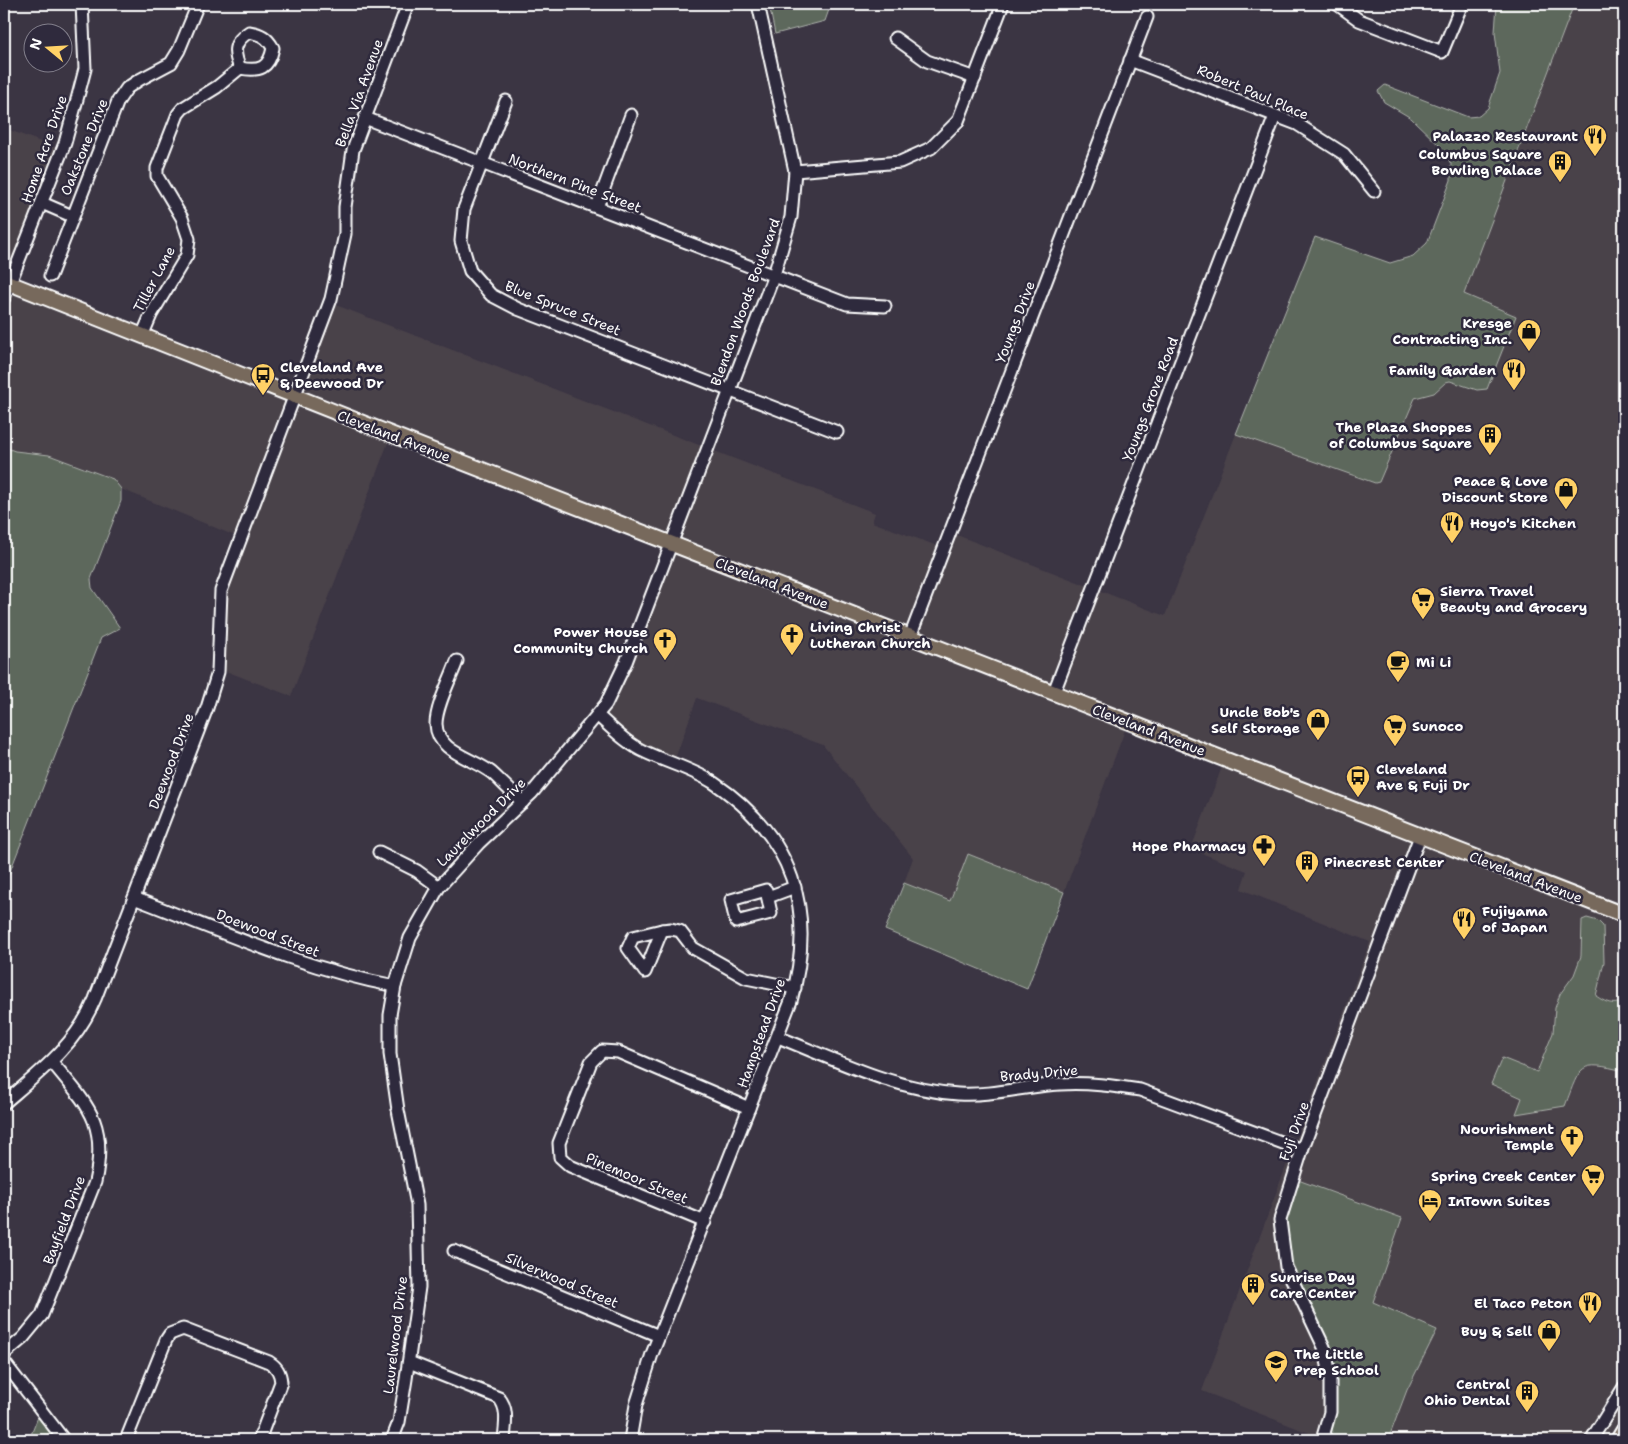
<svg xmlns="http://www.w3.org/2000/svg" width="1628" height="1444" font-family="'Shantell Sans',sans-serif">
<rect width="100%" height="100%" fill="#3b3543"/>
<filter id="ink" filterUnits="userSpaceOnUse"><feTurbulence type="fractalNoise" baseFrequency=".02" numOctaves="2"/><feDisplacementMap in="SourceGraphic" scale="10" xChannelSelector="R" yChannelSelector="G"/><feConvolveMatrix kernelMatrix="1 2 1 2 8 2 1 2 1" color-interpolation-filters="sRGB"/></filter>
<g filter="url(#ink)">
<polygon fill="#4a424a" points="1574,4 1624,4 1624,1000 1619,1004 1607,1003 1595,996 1604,962 1582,921 1581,956 1574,975 1560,994 1555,1008 1553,1033 1537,1073 1516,1113 1565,1106 1578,1074 1584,1067 1595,1064 1624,1071 1624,1440 1388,1440 1407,1390 1437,1330 1373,1302 1402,1218 1298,1180 1322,1327 1335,1361 1338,1385 1336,1408 1327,1439 1330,1440 1321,1440 1322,1438 1202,1391 1370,942 1241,889 1247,871 1191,849 1225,759 1128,722 1064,892 968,854 950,901 904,883 913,858 823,745 697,698 673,764 641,751 598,715 669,543 391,435 291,696 218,668 218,618 238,537 121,489 113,479 49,455 15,451 4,447 4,128 62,150 8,282 293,395 328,302 875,513 872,522 943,548 949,532 1165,616 1236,434 1375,483 1415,398 1434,393 1446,382 1451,381 1476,390 1515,316 1464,294"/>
<g fill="#5d675b" stroke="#aeb3ad">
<polygon points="769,4 831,4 825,21 775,34"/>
<polygon points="1497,4 1574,4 1464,294 1516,316 1487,389 1477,390 1450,381 1446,382 1434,393 1415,398 1379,482 1375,483 1236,434 1315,237 1390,263 1413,256 1427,243 1451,180 1451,164 1441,147 1411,118 1384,102 1378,91 1385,85 1468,117 1479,116 1488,108 1500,73 1495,32"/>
<polygon points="4,447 15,451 49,455 113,479 121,489 121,501 91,579 92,588 120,628 101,638 4,887"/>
<polygon points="968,854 1064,892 1027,989 885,930 904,883 950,901"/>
<path d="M1587 918 1598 921 1603 926 1604 962 1596 996C1605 1002 1614 1007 1624 1000V1071C1579 1060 1581 1064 1565 1106L1516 1114 1522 1098 1491 1084 1502 1058 1537 1072 1553 1033 1555 1008 1560 994 1574 975 1581 956 1582 920Z"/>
<path d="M1298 1180 1402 1218 1373 1302 1437 1330 1407 1390 1388 1440 1326 1439C1348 1384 1332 1346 1307 1297 1295 1274 1282 1247 1286 1220 1287 1207 1294 1193 1298 1180Z"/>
<polygon points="38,1417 59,1440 29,1440"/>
</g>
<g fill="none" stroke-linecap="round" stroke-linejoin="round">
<g stroke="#fff" stroke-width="15">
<g id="minor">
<polyline points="1337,4 1359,20 1442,52 1462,4"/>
<polyline points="895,38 927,61 975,78"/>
<polyline points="1130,60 1297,124 1344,154 1374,191"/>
<polyline points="506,101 464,209 461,241 470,271 491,295 518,309 837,432"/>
<polyline points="365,118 847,304 885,306"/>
<polyline points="795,171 900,162 931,148 958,121 1003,4"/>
<polyline points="42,203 72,216"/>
<polyline points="597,207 631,115"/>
<polyline points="50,276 118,101 127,88 139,80 171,63 179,50 198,4"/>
<polyline points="4,298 65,143 79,92 85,69 82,4"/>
<path d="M142 336 151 315 187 255 189 239 182 218 157 176V168L178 114 183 108 217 87 240 68C260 72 269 68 273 48 267 37 261 34 249 32 233 42 233 52 240 68"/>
<polyline points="910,637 1147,17"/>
<path d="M457 661C451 678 436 706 436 724 437 753 474 758 492 773 502 782 512 793 523 802"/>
<polyline points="1054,692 1275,116"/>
<path d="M597 715C612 728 627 744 645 752 668 763 693 769 714 783 793 836 817 911 791 1001L652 1354 636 1405 630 1440"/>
<polyline points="379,852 417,871 439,887"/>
<polygon points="766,890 771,913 736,922 731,900"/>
<polyline points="768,897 795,887"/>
<path d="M134 898C220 931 304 969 395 986"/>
<polyline points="662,930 671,929 680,931 693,948 746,978 795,988"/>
<polygon points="662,930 645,972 628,948 633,937"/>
<path d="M778 1037C836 1060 895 1090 958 1094 993 1096 1026 1086 1060 1084 1087 1082 1114 1086 1140 1090L1302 1150"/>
<path d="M4 1103C40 1072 76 1045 95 999L207 708 218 672 221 591 331 299 345 234V207L353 150 408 4"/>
<polyline points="705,1222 570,1166 560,1157 559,1143 591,1062 602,1051 618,1052 749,1108"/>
<polyline points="454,1251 659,1336"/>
<path d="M4 1354 23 1338 42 1315 95 1182C108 1122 88 1106 52 1062"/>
<polyline points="4,1362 64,1440"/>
<path d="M409 1362 499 1398C509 1409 505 1426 504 1440"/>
<path d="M126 1440 166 1340 170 1334 183 1329 269 1362C277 1367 280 1372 281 1382L259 1440"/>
<polyline points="392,1440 399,1422 406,1379 419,1287 417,1205 398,1110 390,1054 390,1015 395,986 410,938 439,887 479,843 532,793 597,715 606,704 626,662 774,275 791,217 795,171 758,4"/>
<polyline points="1322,1440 1330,1412 1330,1374 1324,1347 1286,1267 1280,1220 1302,1150 1420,836"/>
<polyline points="1591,1440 1624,1387"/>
</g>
</g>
<g stroke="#fff" stroke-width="18">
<g id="major">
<polyline points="4,281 426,448 1624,915"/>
<polyline points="1618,1440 1624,1430"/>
</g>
</g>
<use href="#minor" stroke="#2f2a3d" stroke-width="11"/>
<use href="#major" stroke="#77695c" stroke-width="14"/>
</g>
</g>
<defs>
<g id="restaurant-pin" transform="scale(1.25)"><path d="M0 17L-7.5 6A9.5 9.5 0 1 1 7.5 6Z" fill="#ffd166" stroke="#2f2a3d"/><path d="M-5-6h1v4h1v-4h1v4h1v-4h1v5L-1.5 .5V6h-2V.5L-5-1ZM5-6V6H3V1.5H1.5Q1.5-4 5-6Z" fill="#111"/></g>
<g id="building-pin" transform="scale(1.25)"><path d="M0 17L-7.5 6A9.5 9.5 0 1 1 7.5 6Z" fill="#ffd166" stroke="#2f2a3d"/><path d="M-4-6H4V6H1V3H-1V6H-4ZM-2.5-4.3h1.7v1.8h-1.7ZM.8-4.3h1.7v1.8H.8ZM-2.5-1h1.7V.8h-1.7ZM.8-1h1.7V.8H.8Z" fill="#111"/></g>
<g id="shop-pin" transform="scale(1.25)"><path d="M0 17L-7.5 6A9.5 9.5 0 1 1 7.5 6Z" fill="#ffd166" stroke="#2f2a3d"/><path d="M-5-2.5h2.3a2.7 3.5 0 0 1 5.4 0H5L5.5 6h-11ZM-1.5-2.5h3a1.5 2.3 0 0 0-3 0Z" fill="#111"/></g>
<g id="bus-pin" transform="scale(1.25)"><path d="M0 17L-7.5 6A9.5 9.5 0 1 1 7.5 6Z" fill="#ffd166" stroke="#2f2a3d"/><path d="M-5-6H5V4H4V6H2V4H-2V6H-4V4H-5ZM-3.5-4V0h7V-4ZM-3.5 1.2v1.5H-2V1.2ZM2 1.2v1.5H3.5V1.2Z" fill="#111"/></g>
<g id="supermarket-pin" transform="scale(1.25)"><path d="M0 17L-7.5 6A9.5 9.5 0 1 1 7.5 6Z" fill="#ffd166" stroke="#2f2a3d"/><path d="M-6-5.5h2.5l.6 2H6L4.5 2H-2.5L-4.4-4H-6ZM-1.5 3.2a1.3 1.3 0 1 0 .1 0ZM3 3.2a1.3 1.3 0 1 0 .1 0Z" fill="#111"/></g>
<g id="church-pin" transform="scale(1.25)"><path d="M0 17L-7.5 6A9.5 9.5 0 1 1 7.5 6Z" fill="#ffd166" stroke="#2f2a3d"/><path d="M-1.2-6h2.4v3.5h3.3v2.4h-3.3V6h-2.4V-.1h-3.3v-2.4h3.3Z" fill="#111"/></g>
<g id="cafe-pin" transform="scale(1.25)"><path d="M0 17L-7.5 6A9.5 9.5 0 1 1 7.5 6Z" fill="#ffd166" stroke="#2f2a3d"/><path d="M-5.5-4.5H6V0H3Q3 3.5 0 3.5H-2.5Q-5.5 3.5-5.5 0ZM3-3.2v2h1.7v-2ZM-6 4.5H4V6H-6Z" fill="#111"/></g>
<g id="pharmacy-pin" transform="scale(1.25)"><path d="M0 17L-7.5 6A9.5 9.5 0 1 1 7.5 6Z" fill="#ffd166" stroke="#2f2a3d"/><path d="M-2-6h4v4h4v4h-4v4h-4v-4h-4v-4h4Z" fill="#111"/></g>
<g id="hotel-pin" transform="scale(1.25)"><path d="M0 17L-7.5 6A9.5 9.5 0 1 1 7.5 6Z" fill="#ffd166" stroke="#2f2a3d"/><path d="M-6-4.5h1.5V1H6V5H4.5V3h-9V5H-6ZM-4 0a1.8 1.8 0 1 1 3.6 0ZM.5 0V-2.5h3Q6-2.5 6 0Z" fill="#111"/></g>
<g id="school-pin" transform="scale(1.25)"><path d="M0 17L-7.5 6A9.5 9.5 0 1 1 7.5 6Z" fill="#ffd166" stroke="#2f2a3d"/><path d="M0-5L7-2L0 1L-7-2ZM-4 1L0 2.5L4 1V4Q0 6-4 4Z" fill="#111"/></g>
</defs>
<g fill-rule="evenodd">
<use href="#restaurant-pin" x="1595" y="136"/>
<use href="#building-pin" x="1560" y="162"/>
<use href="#shop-pin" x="1529" y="331"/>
<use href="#restaurant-pin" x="1514" y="370"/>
<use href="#bus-pin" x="263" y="375"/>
<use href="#building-pin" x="1490" y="435"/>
<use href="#shop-pin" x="1566" y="489"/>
<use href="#restaurant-pin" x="1452" y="523"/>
<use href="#supermarket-pin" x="1423" y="599"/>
<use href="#church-pin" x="792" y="635"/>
<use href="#church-pin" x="665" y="640"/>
<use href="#cafe-pin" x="1398" y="662"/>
<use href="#shop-pin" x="1318" y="720"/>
<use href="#supermarket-pin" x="1395" y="726"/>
<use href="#bus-pin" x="1358" y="777"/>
<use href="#pharmacy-pin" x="1264" y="846"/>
<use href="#building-pin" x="1307" y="862"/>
<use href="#restaurant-pin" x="1464" y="919"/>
<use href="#church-pin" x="1572" y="1137"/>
<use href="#supermarket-pin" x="1593" y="1176"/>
<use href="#hotel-pin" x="1430" y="1201"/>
<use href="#building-pin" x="1253" y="1285"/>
<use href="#restaurant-pin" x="1590" y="1303"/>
<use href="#shop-pin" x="1549" y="1331"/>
<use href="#school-pin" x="1276" y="1362"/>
<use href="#building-pin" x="1527" y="1392"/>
</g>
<g text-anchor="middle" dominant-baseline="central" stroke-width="5" stroke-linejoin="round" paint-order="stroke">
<g font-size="14" fill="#fff" stroke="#2f2a3d">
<text transform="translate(1253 92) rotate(23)">Robert Paul Place</text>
<text transform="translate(359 93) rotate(-70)">Bella Via Avenue</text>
<text transform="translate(84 147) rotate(-68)">Oakstone Drive</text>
<text transform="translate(44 149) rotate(-71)">Home Acre Drive</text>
<text transform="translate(575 183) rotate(21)">Northern Pine Street</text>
<text transform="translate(154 279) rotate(-62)">Tiller Lane</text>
<text transform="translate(745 302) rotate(-70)">Blendon Woods Boulevard</text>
<text transform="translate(563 308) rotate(22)">Blue Spruce Street</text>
<text transform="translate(1015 322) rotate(-69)">Youngs Drive</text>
<text transform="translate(1150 399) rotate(-69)">Youngs Grove Road</text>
<text transform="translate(394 436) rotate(21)">Cleveland Avenue</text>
<text transform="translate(772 583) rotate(21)">Cleveland Avenue</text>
<text transform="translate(1149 730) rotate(21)">Cleveland Avenue</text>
<text transform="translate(171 761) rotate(-69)">Deewood Drive</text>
<text transform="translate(481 822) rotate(-45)">Laurelwood Drive</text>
<text transform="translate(1526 877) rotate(21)">Cleveland Avenue</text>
<text transform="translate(268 933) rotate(21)">Doewood Street</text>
<text transform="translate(761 1033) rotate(-70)">Hampstead Drive</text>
<text transform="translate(1039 1073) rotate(-5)">Brady Drive</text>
<text transform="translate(1294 1131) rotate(-70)">Fuji Drive</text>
<text transform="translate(637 1178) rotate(23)">Pinemoor Street</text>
<text transform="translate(64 1220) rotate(-69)">Bayfield Drive</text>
<text transform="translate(562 1280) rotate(23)">Silverwood Street</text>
<text transform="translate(395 1335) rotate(-83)">Laurelwood Drive</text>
</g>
<g font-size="14" font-weight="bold" fill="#fff" stroke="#2f2a3d" text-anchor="end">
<text x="1578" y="136">Palazzo Restaurant</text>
<text x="1542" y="154">Columbus Square<tspan x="1542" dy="16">Bowling Palace</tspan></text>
<text x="1512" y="323">Kresge<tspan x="1512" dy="16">Contracting Inc.</tspan></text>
<text x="280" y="367" text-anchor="start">Cleveland Ave<tspan x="280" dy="16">&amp; Deewood Dr</tspan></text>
<text x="1496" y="370">Family Garden</text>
<text x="1472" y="427">The Plaza Shoppes<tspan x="1472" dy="16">of Columbus Square</tspan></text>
<text x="1548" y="481">Peace &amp; Love<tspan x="1548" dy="16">Discount Store</tspan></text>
<text x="1470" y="523" text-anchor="start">Hoyo's Kitchen</text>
<text x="1440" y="591" text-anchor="start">Sierra Travel<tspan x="1440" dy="16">Beauty and Grocery</tspan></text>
<text x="810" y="627" text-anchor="start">Living Christ<tspan x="810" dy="16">Lutheran Church</tspan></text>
<text x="648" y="632">Power House<tspan x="648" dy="16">Community Church</tspan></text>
<text x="1416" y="662" text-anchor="start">Mi Li</text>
<text x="1300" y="712">Uncle Bob's<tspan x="1300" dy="16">Self Storage</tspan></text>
<text x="1412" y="726" text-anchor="start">Sunoco</text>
<text x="1376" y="769" text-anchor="start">Cleveland<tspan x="1376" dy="16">Ave &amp; Fuji Dr</tspan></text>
<text x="1246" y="846">Hope Pharmacy</text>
<text x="1324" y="862" text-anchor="start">Pinecrest Center</text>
<text x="1482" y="911" text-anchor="start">Fujiyama<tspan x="1482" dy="16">of Japan</tspan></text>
<text x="1554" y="1129">Nourishment<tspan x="1554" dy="16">Temple</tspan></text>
<text x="1576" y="1176">Spring Creek Center</text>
<text x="1448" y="1201" text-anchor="start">InTown Suites</text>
<text x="1270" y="1277" text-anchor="start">Sunrise Day<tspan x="1270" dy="16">Care Center</tspan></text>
<text x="1572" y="1303">El Taco Peton</text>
<text x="1532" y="1331">Buy &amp; Sell</text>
<text x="1294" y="1354" text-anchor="start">The Little<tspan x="1294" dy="16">Prep School</tspan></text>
<text x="1510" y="1384">Central<tspan x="1510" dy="16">Ohio Dental</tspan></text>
</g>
</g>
<rect width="1628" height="1444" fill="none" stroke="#2f2a3d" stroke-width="20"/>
<rect x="10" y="10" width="1608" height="1424" fill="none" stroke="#fff" stroke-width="2" filter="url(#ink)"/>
<g transform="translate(48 48) rotate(288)"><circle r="24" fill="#2f2a3d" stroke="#827f8b"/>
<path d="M0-4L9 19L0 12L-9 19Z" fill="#ffd166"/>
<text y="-8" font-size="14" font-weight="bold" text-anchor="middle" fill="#ffffff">N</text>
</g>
</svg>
